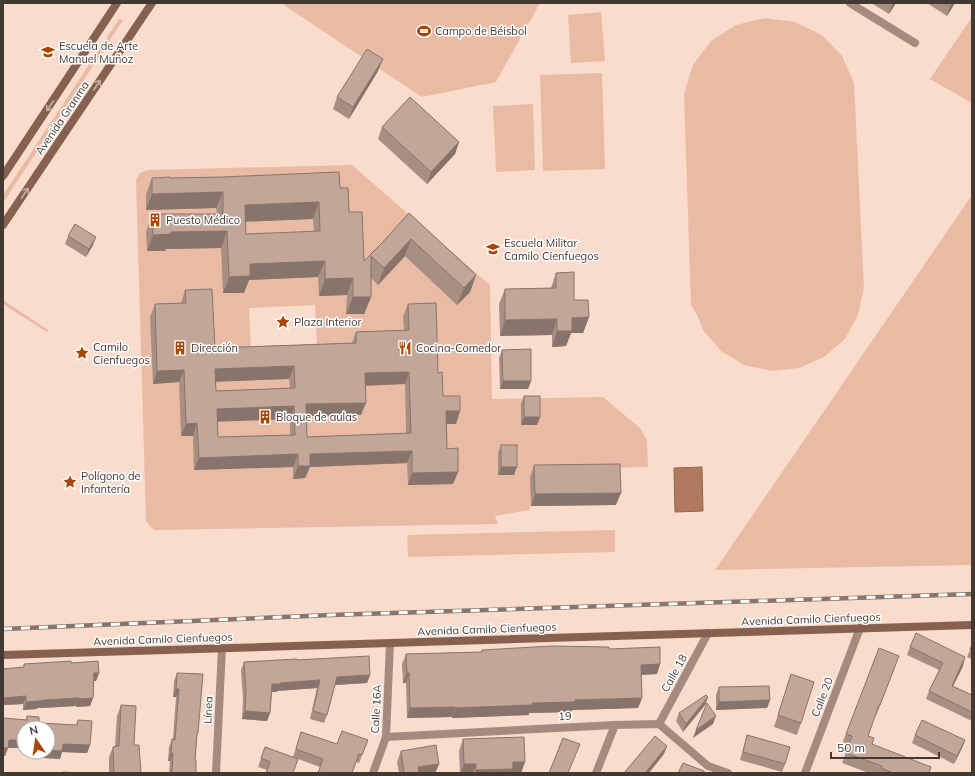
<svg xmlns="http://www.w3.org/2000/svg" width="975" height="776" font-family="Mulish,sans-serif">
<rect width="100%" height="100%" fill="#fadccd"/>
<g fill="#eabba4" fill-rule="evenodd">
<polygon points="281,3 540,3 496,82 422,97"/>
<polygon points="601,12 605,61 571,63 568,15"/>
<polygon points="972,17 972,103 930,79"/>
<polygon points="765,18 795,22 822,35 842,56 854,83 864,288 858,315 845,339 824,357 799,368 772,371 744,365 721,351 703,330 698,317 691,305 684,94 693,65 711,41 736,25"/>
<polygon points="119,19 123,20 3,203 3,195"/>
<polygon points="602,73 605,169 543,171 540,75"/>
<polygon points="533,104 535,170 496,172 493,106"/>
<path d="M352 165 490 285 492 399 603 397 640 428 647 440 648 467 605 468 531 506 529 510 495 516 498 524 154 530 146 521 136 180 140 173 147 170ZM315 305 317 349 251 352 249 308Z"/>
<polygon points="972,195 972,565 715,570"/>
<polygon points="3,300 48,330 47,332 3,304"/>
<polygon points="615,530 615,552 408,557 407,535"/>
</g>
<polygon fill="#b0785c" stroke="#90654f" points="702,467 703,511 675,512 674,468"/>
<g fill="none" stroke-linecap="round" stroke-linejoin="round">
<g stroke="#a58b7f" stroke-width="8">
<polyline points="850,3 915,43"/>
<polyline points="659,724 708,633"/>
<polyline points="386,737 615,725 659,724 708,766 728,773"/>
<polyline points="216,773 222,648"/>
<polyline points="373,773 386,737 390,643"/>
<polyline points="596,773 615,725"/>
<polyline points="805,773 860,628"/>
</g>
<g stroke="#866150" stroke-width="8">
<polyline points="3,176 117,3"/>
<polyline points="3,225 152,3"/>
<polyline points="3,655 972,625"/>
</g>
<g stroke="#88756c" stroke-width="4.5">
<polyline id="rail" points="3,629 331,615 972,594"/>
</g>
<use href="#rail" stroke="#fff" stroke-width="3" stroke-dasharray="9" stroke-linecap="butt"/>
</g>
<g fill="#a78f83" fill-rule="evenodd">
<polygon points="873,3 896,3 889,14 873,4"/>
<polygon points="927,3 955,3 947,16"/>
<polygon points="378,71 349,119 333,109 337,97"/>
<polygon points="382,127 459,142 455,154 427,184 378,139"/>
<path d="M152 178 340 188 349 212 364 261 382 243 409 213 476 275 470 292 457 305 405 256 378 285 371 278V297L364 314H346L347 295 319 296 318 277 249 280 244 293H223L221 248 166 249 165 251H147L146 231 153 214H217L216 208 146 210V194ZM313 219 314 232 246 234 245 221Z"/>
<polygon points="68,236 93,245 86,257 65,244"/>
<polygon points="556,273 574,300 589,317 583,333 571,333 566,346 552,347 552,335 500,336 499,304 505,289 551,288"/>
<path d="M185 290 215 348 352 343 356 332 404 330 403 317 408 304 438 373 443 396 460 411 456 424H447V449L458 472 453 484 408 485 407 463 310 467 305 478 293 479V467L194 470 193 436H181L179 382 153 384 150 317 155 304 181 303ZM289 379 290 388 216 391V381ZM405 384 406 433 307 437V416L361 415 366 385ZM290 419V435L218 437 217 421Z"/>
<polygon points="502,350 531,381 528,389 500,389 499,358"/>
<polygon points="524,396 540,417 537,425 521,425 521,404"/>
<polygon points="501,445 514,475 498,475 498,453"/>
<polygon points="534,465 616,505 531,506 530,477"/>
<polygon points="972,645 972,659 967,657"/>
<polygon points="910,647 963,666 953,686 972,695 972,721 926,699 929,691 939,670 907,655"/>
<polygon points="879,648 895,667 876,716 875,715 868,736 872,744 929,773 869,773 842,763 848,747 842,744"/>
<polygon points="609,649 660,664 657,674 641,675 642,698 638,708 572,710 571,712 529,713 529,715 452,718 452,717 407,718 406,683 403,683 402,664 406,654 481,652 482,650"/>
<polygon points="297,660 370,675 367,683 335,685 327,715 324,723 310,719 317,688 277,691 277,692 272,692 270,713 267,721 242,719 243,699 241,670 244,662"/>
<polygon points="71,663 99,673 96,681 94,681 93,698 90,706 76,707 76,706 41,708 37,708 37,709 23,710 23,704 3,705 3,669 23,668 24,664"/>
<polygon points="177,673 198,733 197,736 195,760 196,773 169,773 170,761 168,761 169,747 172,739 173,739 176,697 173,697 174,681"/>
<polygon points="791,674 801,723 797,735 774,727"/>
<polygon points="719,687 770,700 767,708 716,710 716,695"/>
<polygon points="708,697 705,705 683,732 676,721 679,713"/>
<polygon points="121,705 134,745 141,773 109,773 109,757 113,747 115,746 117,716"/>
<polygon points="27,716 39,723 76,725 78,720 90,745 87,753 62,752 60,759 44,758 44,752 48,752 48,728 24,728 24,748 8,748 5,756 3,756 26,720"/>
<polygon points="301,732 337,744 368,740 359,763 356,762 320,767 298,759 267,770 258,767 265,747 293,757"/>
<polygon points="747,735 785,764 782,772 740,760"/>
<polygon points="915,735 965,740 962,748 954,764 912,743"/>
<polygon points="463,739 525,762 521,773 460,773 459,751"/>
<polygon points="401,751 439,764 435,773 399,773 397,762"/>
</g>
<g fill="#88746a">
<polygon points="893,3 896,3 889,14 892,5"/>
<polygon points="952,3 955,3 947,16 950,6"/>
<polygon points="383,59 378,71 349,119 353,107"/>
<polygon points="459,142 455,154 427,184 431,172"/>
<polygon points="223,192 216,208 146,210 152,194"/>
<polygon points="319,202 313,219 239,222 245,205"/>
<polygon points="227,231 221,248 166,249 165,251 147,251 153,235 171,232"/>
<polygon points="96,237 93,245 86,257 89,249"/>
<polygon points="411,239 405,256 378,285 384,268"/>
<polygon points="325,261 318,277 249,280 244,293 223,293 229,277 250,264"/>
<polygon points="476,275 470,292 457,305 464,288"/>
<polygon points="353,278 347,295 319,296 325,279"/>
<polygon points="353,297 371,297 364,314 346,314"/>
<polygon points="589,317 583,333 571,333 566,346 552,347 557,331 572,318"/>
<polygon points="557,319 552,335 500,336 505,320"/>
<polygon points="294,366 289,379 211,382 215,369"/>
<polygon points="184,370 179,382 153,384 157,371"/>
<polygon points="409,372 405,384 361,386 365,373"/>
<polygon points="503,381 531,381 528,389 500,389"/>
<polygon points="366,403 361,415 302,416 306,404"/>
<polygon points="294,406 290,419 212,422 217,409"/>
<polygon points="446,411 460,411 456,424 442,424"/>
<polygon points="524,417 540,417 537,425 521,425"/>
<polygon points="197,423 193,436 181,436 186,424"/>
<polygon points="412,451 407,463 310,467 305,478 293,479 298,466 310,454"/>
<polygon points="298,454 293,467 194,470 199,458"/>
<polygon points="501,467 517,467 514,475 498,475"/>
<polygon points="458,472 453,484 408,485 412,473"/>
<polygon points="621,493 616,505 531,506 535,494"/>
<polygon points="965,657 963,666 949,694 952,686"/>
<polygon points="660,664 657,674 637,675 641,665"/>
<polygon points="94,673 99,673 96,681 91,681"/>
<polygon points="407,673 409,673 406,683 403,683"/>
<polygon points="370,675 367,683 334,685 337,677"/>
<polygon points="320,680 317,688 277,691 277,692 269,692 272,684 280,683"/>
<polygon points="176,689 179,689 176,697 173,697"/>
<polygon points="26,696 23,704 3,705 3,698"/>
<polygon points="708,697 705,705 683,732 686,724"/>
<polygon points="79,698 76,706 41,708 37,708 37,709 23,710 26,702 44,700"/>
<polygon points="93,698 90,706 76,707 79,699"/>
<polygon points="642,698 638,708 572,710 571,712 529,713 529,715 452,718 455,708 575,700"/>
<polygon points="770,700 767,708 716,710 719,702"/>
<polygon points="455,707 452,717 407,718 410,708"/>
<polygon points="245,711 270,713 267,721 242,719"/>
<polygon points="716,716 713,724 693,738 696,730"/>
<polygon points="9,740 24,740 24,748 6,748"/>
<polygon points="965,740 962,748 954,764 957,756"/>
<polygon points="63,744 90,745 87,753 62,752 60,759 44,758 46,752 48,752 48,750"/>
<polygon points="667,746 664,754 649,773 645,773"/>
<polygon points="3,748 8,748 5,756 3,756"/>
<polygon points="171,753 173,753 170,761 168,761"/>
<polygon points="513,762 525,762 521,773 475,773 476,770"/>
<polygon points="439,764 435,773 416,773 418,767"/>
<polygon points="464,764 476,764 473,773 461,773"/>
</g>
<g fill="#c2a698" stroke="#88746a" fill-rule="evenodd">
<polygon points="945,3 952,3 950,6"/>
<polygon points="367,49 383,59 353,107 337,97"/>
<polygon points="410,97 459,142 431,172 382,127"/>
<path d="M339 172 340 188H348L349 212H362L364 261 382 243 409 213 476 275 464 288 411 239 384 268 371 256V297H353V278L325 279V261L250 264V276L229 277 227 231 171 232V234L153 235V214H223V192L152 194V178L170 177V178L222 177ZM319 202 320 231 246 234 245 205Z"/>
<polygon points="75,224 96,237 89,249 68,236"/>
<polygon points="574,272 574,300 588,300 589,317 572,318 572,331 557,331 557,319 505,320 505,289 556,288 556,273"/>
<path d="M212 289 215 348 356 343V332L409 330 408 304 436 303 438 373 442 372 443 396H460V411H446L447 449 458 448V472L412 473V451L310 454V466H298V454L199 458 197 423 186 424 184 370 157 371 155 304 186 303 185 290ZM294 366 295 388 216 391 215 369ZM409 372 411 433 307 437 306 404 366 403 365 373ZM294 406 295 435 218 437 217 409Z"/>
<polygon points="531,349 531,381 503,381 502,350"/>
<rect x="524" y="396" width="16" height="21"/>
<rect x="501" y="445" width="16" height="22"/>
<polygon points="620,464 621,493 535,494 534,465"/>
<polygon points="916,633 965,657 952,686 972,695 972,712 929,691 943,663 910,647"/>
<polygon points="972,645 972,650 970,649"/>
<polygon points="552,646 609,647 609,649 660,647 660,664 641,665 642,698 575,700 575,702 532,703 532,705 455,708 455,707 410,708 409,673 407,673 406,654 482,652 482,650"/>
<polygon points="879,648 899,656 880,705 879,705 868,736 874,738 872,744 931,767 929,773 893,773 881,768 882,766 846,753 852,736 846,734"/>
<polygon points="369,656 370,675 337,677 327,715 313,711 320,680 280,683 280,684 272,684 270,713 245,711 246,691 244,662 297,659 297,660"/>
<polygon points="71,661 71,663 98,661 99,673 94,673 93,698 79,699 79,698 44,700 40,701 26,702 26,696 3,698 3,669 24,667 24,664"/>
<polygon points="177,673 203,674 198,733 197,733 195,760 196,760 196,773 172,773 173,753 171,753 172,739 175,740 179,689 176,689"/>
<polygon points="791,674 814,682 801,723 778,715"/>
<polygon points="769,686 770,700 719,702 719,687"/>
<polygon points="706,695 708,697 686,724 679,713"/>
<polygon points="707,703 716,716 696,730"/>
<polygon points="121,705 136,706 134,745 139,745 141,773 114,773 113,747 119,746"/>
<polygon points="27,716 39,717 39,723 77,725 78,720 92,721 90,745 63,744 62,751 48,750 48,728 24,728 24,740 9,740 8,748 3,748 3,718 27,720"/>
<polygon points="922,720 965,740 957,756 915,735"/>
<polygon points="342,731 368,740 362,755 359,754 352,773 318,773 323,759 296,749 301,732 337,744"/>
<polygon points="747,735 790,747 785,764 743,752"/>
<polygon points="655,736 667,746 645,773 624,773"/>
<polygon points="524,737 525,762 513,762 513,769 476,770 476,764 464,764 463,739"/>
<polygon points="563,738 580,744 568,773 549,773"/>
<polygon points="436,745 439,764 418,767 419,773 404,773 401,751"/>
<polygon points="265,747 298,759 293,773 266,773 270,762 261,758"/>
<polygon points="683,763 704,771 704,773 678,773"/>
<polygon points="63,772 82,773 63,773"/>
</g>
<defs><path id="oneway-shaft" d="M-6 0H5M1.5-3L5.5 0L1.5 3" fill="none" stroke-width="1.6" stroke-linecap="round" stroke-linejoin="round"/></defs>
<g stroke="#c2b0a8">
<use href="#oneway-shaft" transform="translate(97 85) rotate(-56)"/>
<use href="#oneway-shaft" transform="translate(50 106) rotate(124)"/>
<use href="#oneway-shaft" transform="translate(25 193) rotate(-56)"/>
</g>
<defs>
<g id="stadium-bare" transform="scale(1.08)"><path d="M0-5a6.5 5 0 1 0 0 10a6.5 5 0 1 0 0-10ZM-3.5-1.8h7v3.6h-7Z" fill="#a84701" stroke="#fff" stroke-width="2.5" paint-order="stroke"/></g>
<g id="school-bare" transform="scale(1.08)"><path d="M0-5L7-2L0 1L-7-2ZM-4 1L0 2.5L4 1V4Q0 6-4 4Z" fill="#a84701" stroke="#fff" stroke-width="2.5" paint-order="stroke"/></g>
<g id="building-bare" transform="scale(1.08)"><path d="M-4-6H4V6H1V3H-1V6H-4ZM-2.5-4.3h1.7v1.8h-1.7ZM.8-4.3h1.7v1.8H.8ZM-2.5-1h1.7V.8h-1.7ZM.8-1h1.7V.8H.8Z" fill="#a84701" stroke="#fff" stroke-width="2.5" paint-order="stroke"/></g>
<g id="sight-bare" transform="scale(1.08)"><path d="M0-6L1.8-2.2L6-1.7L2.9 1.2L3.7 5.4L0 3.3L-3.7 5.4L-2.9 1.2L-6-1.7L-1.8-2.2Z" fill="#a84701" stroke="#fff" stroke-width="2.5" paint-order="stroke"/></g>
<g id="restaurant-bare" transform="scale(1.08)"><path d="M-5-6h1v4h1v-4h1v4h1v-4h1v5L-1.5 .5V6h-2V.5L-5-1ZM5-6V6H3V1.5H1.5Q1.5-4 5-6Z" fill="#a84701" stroke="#fff" stroke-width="2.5" paint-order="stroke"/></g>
</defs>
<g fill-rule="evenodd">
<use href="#stadium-bare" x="424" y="31"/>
<use href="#school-bare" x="48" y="52"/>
<use href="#building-bare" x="155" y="220"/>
<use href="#school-bare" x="493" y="249"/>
<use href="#sight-bare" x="283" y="322"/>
<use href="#building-bare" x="180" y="348"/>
<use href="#restaurant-bare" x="405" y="348"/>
<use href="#sight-bare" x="82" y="353"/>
<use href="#building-bare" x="265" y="417"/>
<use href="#sight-bare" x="70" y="482"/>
</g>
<g text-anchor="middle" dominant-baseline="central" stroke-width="3" stroke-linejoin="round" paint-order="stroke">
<g font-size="11" fill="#443832" stroke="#fff" text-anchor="start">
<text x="435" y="31">Campo de Béisbol</text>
<text x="59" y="46">Escuela de Arte<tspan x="59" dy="13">Manuel Muñoz</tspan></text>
<text x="166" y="220">Puesto Médico</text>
<text x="504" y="243">Escuela Militar<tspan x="504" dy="13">Camilo Cienfuegos</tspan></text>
<text x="294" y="322">Plaza Interior</text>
<text x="93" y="347">Camilo<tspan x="93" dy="13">Cienfuegos</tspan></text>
<text x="191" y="348">Dirección</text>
<text x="416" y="348">Cocina-Comedor</text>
<text x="276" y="417">Bloque de aulas</text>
<text x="81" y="476">Polígono de<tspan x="81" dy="13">Infantería</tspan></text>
</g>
<g font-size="11" fill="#443832" stroke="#fff">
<text transform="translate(62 118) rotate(-56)">Avenida Granma</text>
<text transform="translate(811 619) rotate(-2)">Avenida Camilo Cienfuegos</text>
<text transform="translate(487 629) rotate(-2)">Avenida Camilo Cienfuegos</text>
<text transform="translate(163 639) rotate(-2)">Avenida Camilo Cienfuegos</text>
<text transform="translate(674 673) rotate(-61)">Calle 18</text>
<text transform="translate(822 697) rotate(-69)">Calle 20</text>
<text transform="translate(376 709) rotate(-87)">Calle 16A</text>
<text transform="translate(208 710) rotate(-87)">Línea</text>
<text transform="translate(565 716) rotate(-3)">19</text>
</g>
</g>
<rect width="975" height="776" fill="none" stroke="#443832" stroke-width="8"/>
<g transform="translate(36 740) rotate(347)"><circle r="19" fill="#ffffff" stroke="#b4afad"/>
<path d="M0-3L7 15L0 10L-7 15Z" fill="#a84701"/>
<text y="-6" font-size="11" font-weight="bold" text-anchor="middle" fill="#443832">N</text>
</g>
<path d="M831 752v6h108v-6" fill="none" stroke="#443832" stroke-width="2"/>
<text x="837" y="752" font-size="12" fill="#443832" stroke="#ffffff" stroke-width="3" paint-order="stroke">50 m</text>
</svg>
